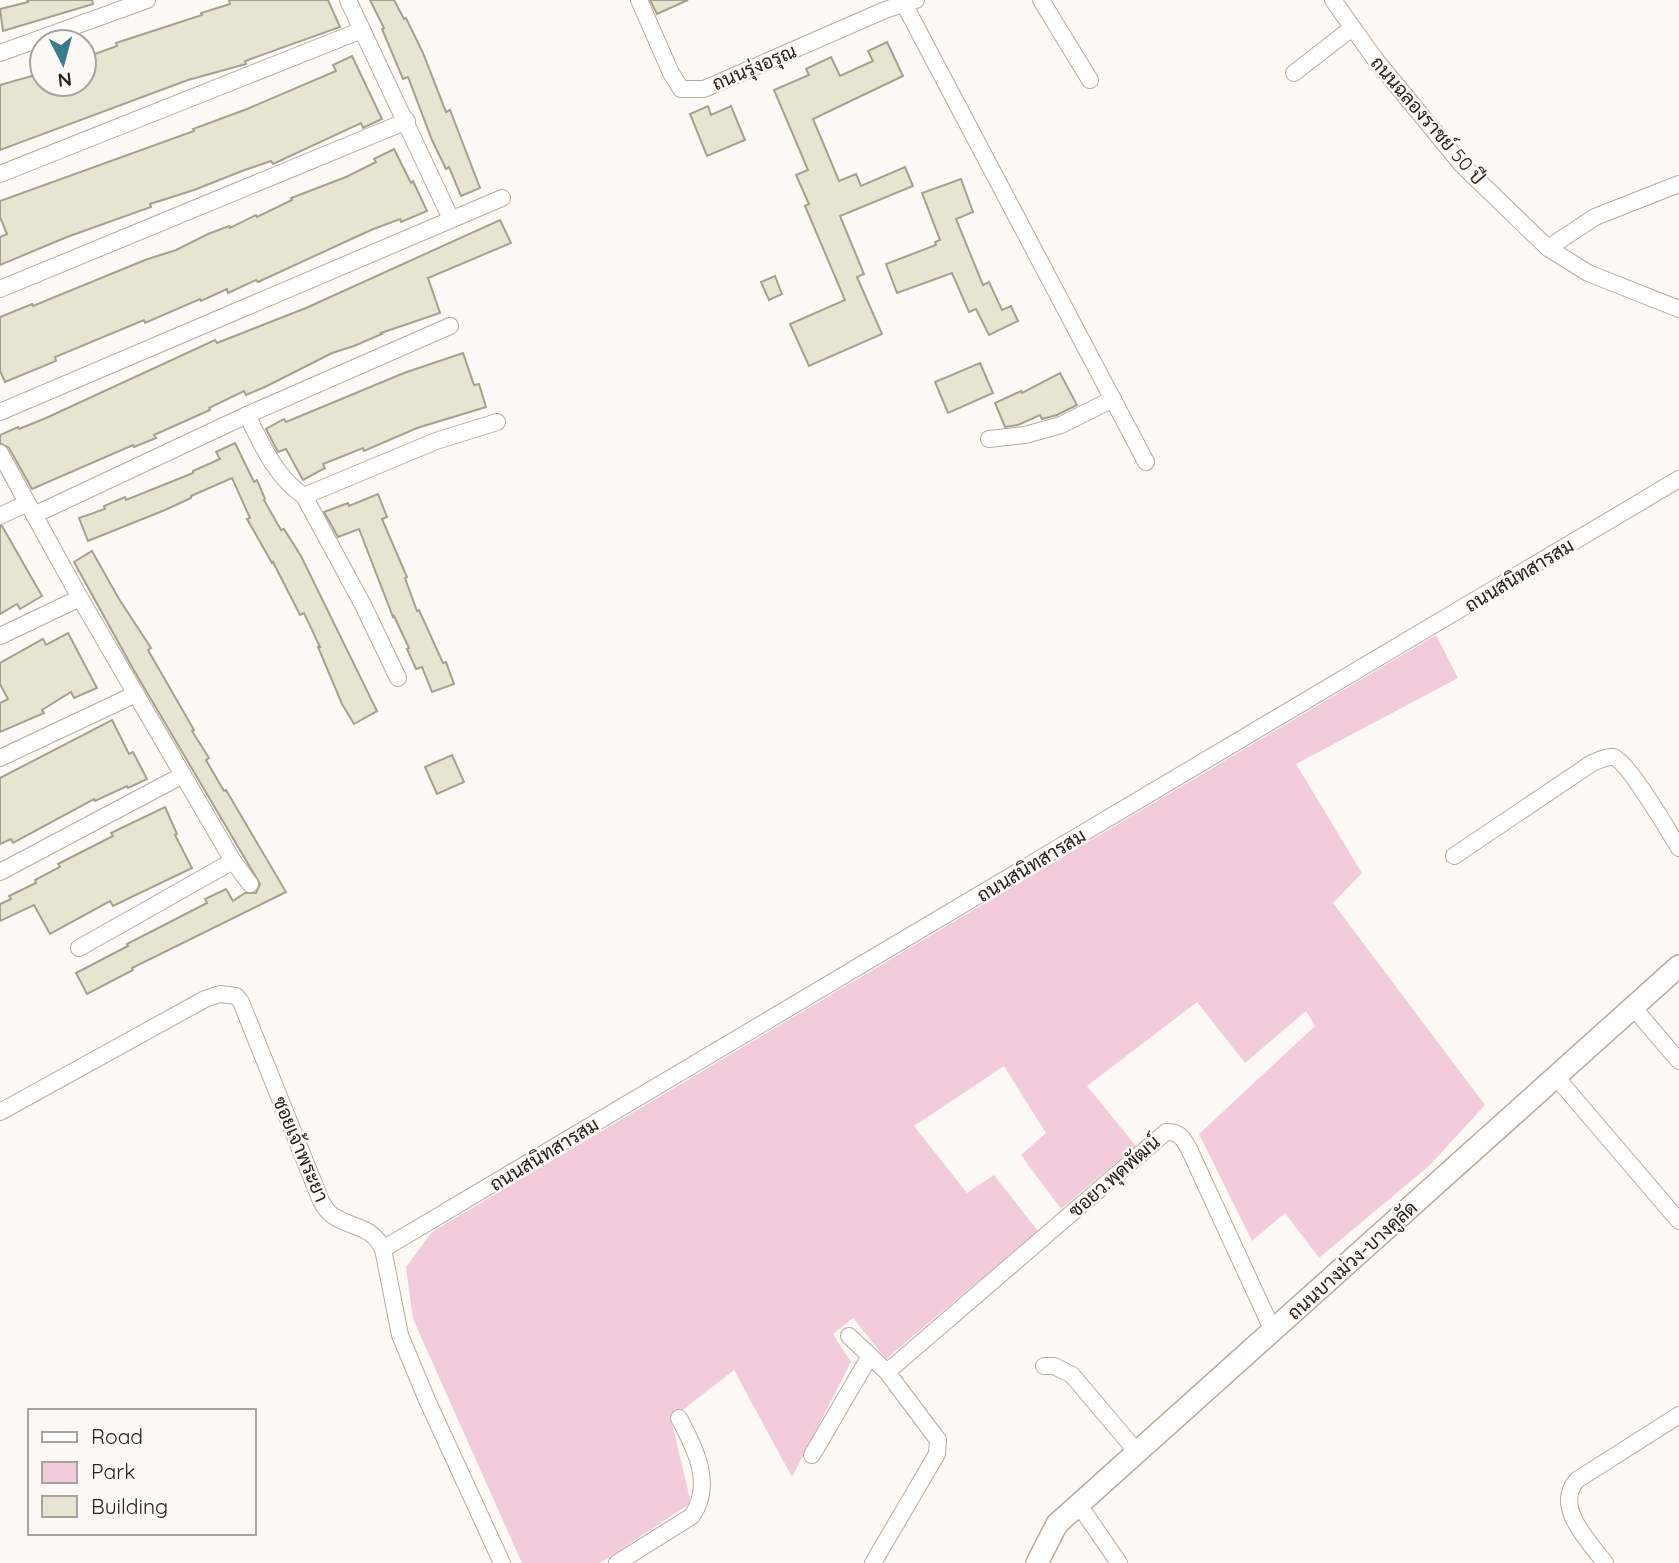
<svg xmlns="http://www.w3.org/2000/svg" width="1679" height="1563" font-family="Quicksand,Sarabun,sans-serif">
<rect width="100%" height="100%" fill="#fdf9f7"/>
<polygon fill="#f3ccdb" points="1436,635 1458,678 1296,764 1362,873 1333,903 1485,1105 1430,1165 1319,1258 1285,1213 1252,1241 1199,1134 1315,1026 1306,1011 1245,1063 1197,1002 1087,1086 1136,1146 1061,1209 1021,1155 1046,1133 1004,1066 914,1126 967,1193 994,1175 1038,1231 886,1359 853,1318 833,1334 851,1362 792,1477 734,1370 671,1419 691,1503 600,1563 522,1563 413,1319 406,1267 432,1232"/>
<g fill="#e9e3d1" stroke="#a6a08f" stroke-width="2">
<polygon points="27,0 92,0 93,4 3,31 0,9 28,2"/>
<polygon points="229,0 328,0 340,27 245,61 246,64 188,80 0,150 0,85 42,73 42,84 84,84 84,58 117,46 116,43 202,15 201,13 230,4"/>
<polygon points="370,0 394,0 404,19 406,18 423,53 446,112 450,110 480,188 461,196 449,167 446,169 432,140 408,77 403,79 382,29 384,28"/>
<polygon points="650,0 688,0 657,14"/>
<polygon points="887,42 903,76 813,119 839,181 856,174 861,186 905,167 913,186 840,216 864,274 857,277 882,334 809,366 790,324 845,300 805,206 809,204 796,175 808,170 774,90 809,75 806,69 831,57 840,76 873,61 868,51"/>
<polygon points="352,56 382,119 363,128 361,123 273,164 271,161 242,171 194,190 150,204 151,207 67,237 0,265 0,237 7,234 0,217 0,201 194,131 193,129 247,109 336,71 333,65"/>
<polygon points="708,106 711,115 731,106 745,140 707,156 690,114"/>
<polygon points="394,149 411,183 413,181 427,211 401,222 400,219 371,230 258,282 256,280 228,293 227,289 201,301 200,299 145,323 144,320 55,357 56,361 5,382 0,371 0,317 32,304 33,306 145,260 176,250 208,234 229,226 230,228 256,215 257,217 292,200 291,198 346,177 376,162 374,159"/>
<polygon points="961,179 973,212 956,219 983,285 989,282 1002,310 1011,306 1018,321 989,335 976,309 969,312 952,273 897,293 886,264 936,245 935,242 940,240 922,193"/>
<polygon points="500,220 511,243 428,278 440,313 381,333 382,334 354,346 332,353 267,386 246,395 244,391 209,408 210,410 154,435 156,438 134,447 133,445 32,489 9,448 0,443 0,435 18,427 19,429 46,418 215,340 217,343 306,308"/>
<polygon points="775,276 782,294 769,300 761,282"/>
<polygon points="463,353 474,385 479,384 486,407 417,428 364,451 363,448 323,464 325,468 303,480 286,449 278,452 266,429 284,419 286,422 404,373"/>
<polygon points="980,363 993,393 948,413 935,382"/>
<polygon points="1060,373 1077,405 1057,415 1042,419 1040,415 1018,425 1005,427 995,403 1021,391 1022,393"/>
<polygon points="235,443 254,482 257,480 265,499 264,500 281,530 284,529 301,556 377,711 354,724 342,704 318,647 320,647 304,613 300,615 273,562 272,563 247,519 250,518 232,478 191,496 191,498 165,510 88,541 79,518 105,509 104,506 125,497 126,500 193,473 193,471 220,459 216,452"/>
<polygon points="378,494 387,517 382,519 407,577 405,578 417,611 419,610 443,663 446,662 454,684 432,692 422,667 416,669 407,649 409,648 394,616 393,617 359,529 338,537 324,512 348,503 349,506"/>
<polygon points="0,526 2,526 42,596 20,609 17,604 0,614"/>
<polygon points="92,551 119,599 151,648 148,650 194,730 192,731 209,758 206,760 224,791 226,790 286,892 132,968 133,970 87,994 76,973 128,946 127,944 207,903 205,899 226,889 233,901 245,893 256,893 260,884 132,667 74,562"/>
<polygon points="68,633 97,688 74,698 71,692 42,710 44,713 0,732 0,703 8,699 0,684 0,663 43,639 46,645"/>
<polygon points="112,720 129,754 133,752 147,779 128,788 127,786 95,801 94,799 13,843 11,839 0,844 0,778"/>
<polygon points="452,755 464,782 437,794 425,767"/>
<polygon points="165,807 177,834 175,835 192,868 113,906 110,901 50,934 34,905 0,921 0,904 11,899 9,896 36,883 35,880 60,867 58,864 113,836 111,833"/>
</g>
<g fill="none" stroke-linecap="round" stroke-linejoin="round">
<g stroke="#baaa9e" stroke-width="18">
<g id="street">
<polyline points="348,0 451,219"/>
<polyline points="639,0 671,73 681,89 704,89 885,10 916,0"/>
<polyline points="902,0 1146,462"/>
<polyline points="1041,0 1090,80"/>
<polyline points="1333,0 1375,59 1462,165 1548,248 1588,273 1679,309"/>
<polyline points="0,53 147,0"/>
<polyline points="1294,73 1352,28"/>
<polyline points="0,174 362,30"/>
<polyline points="1548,248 1595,217 1679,184"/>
<polyline points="0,289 407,121"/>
<polyline points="0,412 502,198"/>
<path d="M247 415C261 443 276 478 304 496L363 605 398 678"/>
<polyline points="989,439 1025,435 1061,425 1113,399"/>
<polyline points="0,453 80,598 233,861 250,884"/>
<polyline points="304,496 436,441 497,422"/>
<polyline points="34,515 247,415 450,326"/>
<polyline points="0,516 27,503"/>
<polyline points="0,636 80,598"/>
<polyline points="0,758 136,694"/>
<path d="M1454 856 1592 763C1598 761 1606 756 1613 757 1628 761 1669 832 1679 848"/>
<polyline points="0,872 183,775"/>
<polyline points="79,948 233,861"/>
<polyline points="1632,1006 1679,1061"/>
<polyline points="1556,1077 1679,1221"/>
<path d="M0 1112 205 999 220 994 236 996 241 1002 321 1201C324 1206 327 1212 332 1215 351 1229 371 1224 383 1249L400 1335 427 1400 502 1563"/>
<polyline points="383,1249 1679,479"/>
<polyline points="849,1336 887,1372 938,1440 937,1454 873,1563"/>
<polyline points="1044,1366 1054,1366 1072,1375 1137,1452"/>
<path d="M887 1372 1166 1132C1179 1131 1183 1138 1189 1149L1273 1331"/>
<polyline points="812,1455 870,1356"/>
<polyline points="1079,1505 1119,1563"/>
<path d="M617 1563 692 1516C714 1484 695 1448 679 1418"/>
<path d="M1605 1563C1589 1541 1553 1507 1577 1480L1679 1415"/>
</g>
</g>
<g stroke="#baaa9e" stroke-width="24">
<polyline id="secondary" points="1037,1563 1057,1524 1679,966"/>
</g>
<use href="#street" stroke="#fff" stroke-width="16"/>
<use href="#secondary" stroke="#fff" stroke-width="21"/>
</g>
<g text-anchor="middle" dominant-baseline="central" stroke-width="5" stroke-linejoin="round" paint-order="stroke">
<g font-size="19" fill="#27211c" stroke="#fdf9f7">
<text transform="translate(754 67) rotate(-23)">ถนนรุ่งอรุณ</text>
<text transform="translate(1428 120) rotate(49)">ถนนฉลองราชย์ 50 ปี</text>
<text transform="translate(1519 575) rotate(-31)">ถนนสนิทสารสม</text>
<text transform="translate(1031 865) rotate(-31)">ถนนสนิทสารสม</text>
<text transform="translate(301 1149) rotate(67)">ซอยเจ้าพระยา</text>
<text transform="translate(544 1154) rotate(-31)">ถนนสนิทสารสม</text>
<text transform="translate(1114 1176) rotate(-41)">ซอยว.พุดพัฒน์</text>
<text transform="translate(1352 1260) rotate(-42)">ถนนบางม่วง-บางคูลัด</text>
</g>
</g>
<rect x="28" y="1409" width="228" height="126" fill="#fdf9f7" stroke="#a7a39f" stroke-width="2"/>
<rect x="42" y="1432" width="35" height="10" fill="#ffffff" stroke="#a7a39f" stroke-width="2"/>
<text x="91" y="1444" font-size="21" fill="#27211c">Road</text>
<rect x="42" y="1462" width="35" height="21" fill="#f3ccdb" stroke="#a7a39f" stroke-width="2"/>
<text x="91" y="1479" font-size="21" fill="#27211c">Park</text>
<rect x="42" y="1496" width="35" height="21" fill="#e9e3d1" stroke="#a7a39f" stroke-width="2"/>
<text x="91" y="1514" font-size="21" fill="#27211c">Building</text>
<g transform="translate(63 63) rotate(174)"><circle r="33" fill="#fdf9f7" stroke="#a7a39f" stroke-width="2"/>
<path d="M0-5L12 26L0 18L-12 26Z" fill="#3a7b8e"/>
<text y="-10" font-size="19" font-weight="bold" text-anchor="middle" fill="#27211c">N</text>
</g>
</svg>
